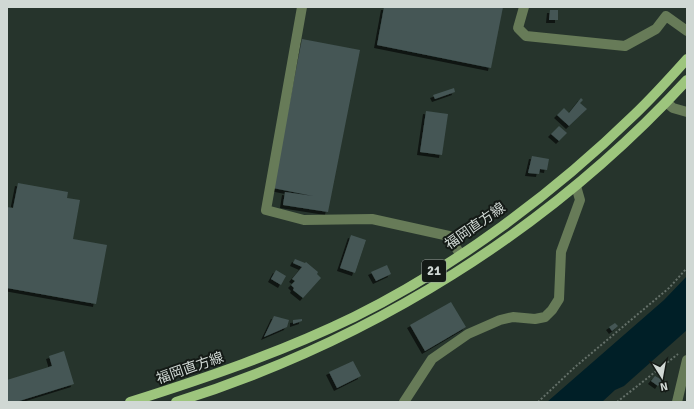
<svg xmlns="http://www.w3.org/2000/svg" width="694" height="409" font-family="Signika,'Noto Sans JP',sans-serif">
<defs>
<filter id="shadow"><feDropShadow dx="-3" dy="3" stdDeviation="0" flood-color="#0009"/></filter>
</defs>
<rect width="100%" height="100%" fill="#26342c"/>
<polygon fill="#001f27" points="687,276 687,330 624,386 615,390 602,402 547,402 664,300"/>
<g fill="#455655" filter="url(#shadow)">
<polygon points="384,7 503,7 491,68 377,45"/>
<polygon points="550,10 558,10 558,20 549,20"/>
<polygon points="302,39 360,50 328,212 283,205 285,192 313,196 273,188"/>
<polygon points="454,88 455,92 435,99 433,95"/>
<polygon points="581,98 583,100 580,103 587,109 569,126 557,115 564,108 569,113"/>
<polygon points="426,111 448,114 442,155 420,152"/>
<polygon points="559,126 567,133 559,141 551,134"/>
<polygon points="532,156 549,159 547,170 540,169 539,174 528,173"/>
<polygon points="18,183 68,192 67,198 80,200 73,239 107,245 96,304 7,288 7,207 13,208"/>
<polygon points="351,235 366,240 355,273 340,268"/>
<polygon points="295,259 305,263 306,262 318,272 317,274 321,278 303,298 293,290 294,288 291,285 295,281 292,279 302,267 293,263"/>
<polygon points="387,265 391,274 376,281 371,272"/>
<polygon points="276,270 286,276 281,285 271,279"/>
<polygon points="451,302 466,327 425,351 410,325"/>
<polygon points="274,316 289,320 287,327 264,337"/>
<polygon points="302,319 302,321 293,324 293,320"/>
<polygon points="615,323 618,326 612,331 609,327"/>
<polygon points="64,351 74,384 16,402 7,402 7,380 52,366 49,356"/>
<polygon points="353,361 361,376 337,388 329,372"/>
<polygon points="655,376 662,380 658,386 651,381"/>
</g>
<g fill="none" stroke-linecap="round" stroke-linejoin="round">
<g stroke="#647069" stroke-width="2" stroke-dasharray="2 2" stroke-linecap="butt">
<polyline points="538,402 575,367 669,288 687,268"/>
<polyline points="617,402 678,354"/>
</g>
<g stroke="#677b58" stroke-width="10">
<polyline points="302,7 266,210 304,220 372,219 449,236 460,254"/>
<polyline points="524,7 518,28 526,36 625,46 656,29 666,16 687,31"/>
<polyline points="666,102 673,108 687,112"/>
<polyline points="404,402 432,359 468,334 500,320 513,317 535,319 545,317 552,310 559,299 561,252 580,200 576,186"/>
<polyline points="677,402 687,360"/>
</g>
<g stroke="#9dc57d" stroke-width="10">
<path d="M130 402C206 378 282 352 354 317 455 267 554 193 634 115 653 97 670 78 687 59"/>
<path d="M176 402C371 341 549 230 687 80"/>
</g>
</g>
<g text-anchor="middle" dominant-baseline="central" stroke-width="4" stroke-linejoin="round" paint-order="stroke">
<rect fill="#141a16" stroke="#989f9b" stroke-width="1" x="422" y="260" width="24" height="22" rx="3"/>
<g font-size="13" font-weight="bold" fill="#d0d8d4">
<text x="434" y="271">21</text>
</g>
<g font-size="14" fill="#d0d8d4" stroke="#141a16">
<text transform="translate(475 226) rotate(-35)">福岡直方線</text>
<text transform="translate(190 368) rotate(-19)">福岡直方線</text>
</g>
</g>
<rect width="694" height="409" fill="none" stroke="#d0d8d4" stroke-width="16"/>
<g transform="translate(662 377) rotate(169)" stroke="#141a16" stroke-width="3" paint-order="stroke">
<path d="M0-3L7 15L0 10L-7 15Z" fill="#d0d8d4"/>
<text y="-6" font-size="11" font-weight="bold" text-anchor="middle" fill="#d0d8d4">N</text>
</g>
</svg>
